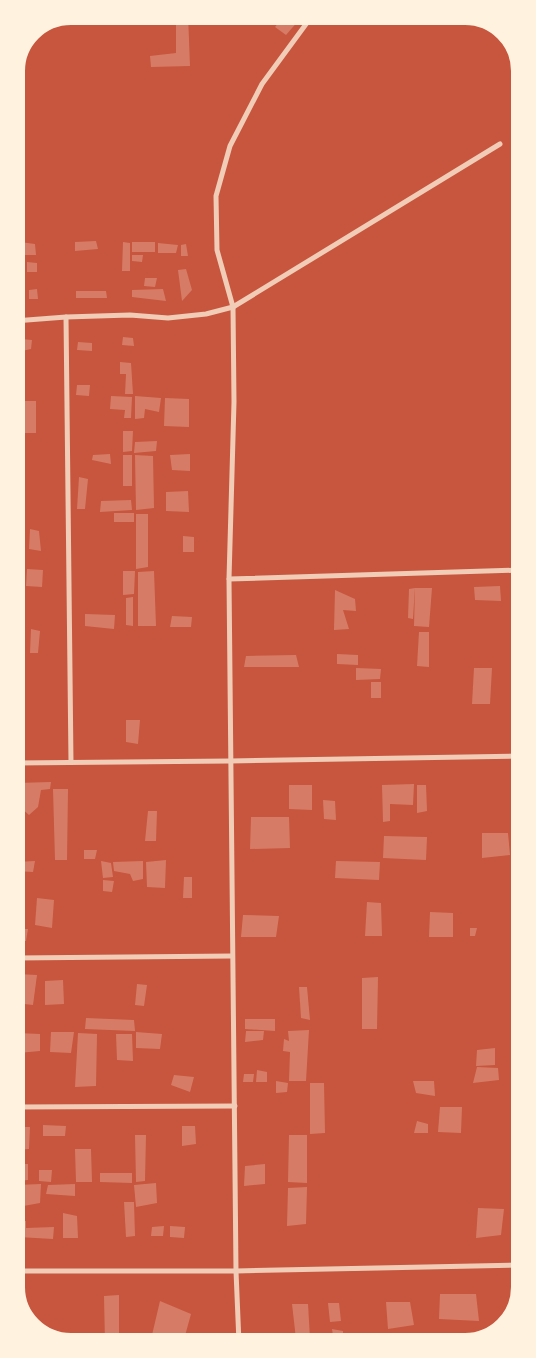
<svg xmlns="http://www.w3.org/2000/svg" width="536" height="1358" font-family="Inter,sans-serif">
<rect width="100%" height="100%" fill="#c8553d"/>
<g fill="#d67c66">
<polygon points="176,14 188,14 190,66 151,67 150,56 176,53"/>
<polygon points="286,14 291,14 299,20 286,35 275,27"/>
<polygon points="96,241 98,249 75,251 75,242"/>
<polygon points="20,242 35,244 36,255 21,255"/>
<polygon points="123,242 130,243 130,271 122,271"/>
<rect x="132" y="242" width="23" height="10"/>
<polygon points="158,243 178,245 176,253 158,253"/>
<polygon points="186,244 188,256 181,256 181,245"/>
<polygon points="132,255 143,255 142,262 132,261"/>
<polygon points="27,262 37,263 37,272 27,272"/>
<polygon points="186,269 192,290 182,301 178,270"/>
<polygon points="145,278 157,278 155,287 144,286"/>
<polygon points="37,289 38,299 29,299 29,290"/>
<polygon points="163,289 166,301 132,297 132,290"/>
<polygon points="76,291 106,291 107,298 76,298"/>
<polygon points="123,337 133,338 134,346 122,345"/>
<polygon points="14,339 19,339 19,351 15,351"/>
<polygon points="22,339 32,340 31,349 22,351"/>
<polygon points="78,342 92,343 92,351 77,350"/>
<polygon points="120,362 131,363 133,394 125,394 126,374 120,374"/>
<polygon points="77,385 90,385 89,396 76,395"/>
<polygon points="111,396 132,397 131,418 124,418 125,410 110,409"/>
<polygon points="135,396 161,398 159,412 145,409 144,418 135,419"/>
<polygon points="165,398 189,399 189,427 164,426"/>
<rect x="15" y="401" width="21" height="32"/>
<polygon points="123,431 133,431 132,451 123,452"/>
<polygon points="157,441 156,451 134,453 135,442"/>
<polygon points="110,454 111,464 92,460 93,455"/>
<polygon points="190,454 190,471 172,470 170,455"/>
<rect x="123" y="455" width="9" height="31"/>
<polygon points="135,455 153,456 154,508 136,510"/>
<polygon points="79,477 88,479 85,509 77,509"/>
<polygon points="188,491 189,512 166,511 166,492"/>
<polygon points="131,500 132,510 100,512 101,501"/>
<rect x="114" y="513" width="20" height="9"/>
<polygon points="136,514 148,514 148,567 136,569"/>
<polygon points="30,529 39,531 41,551 29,549"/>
<polygon points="183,536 194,537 194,552 183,552"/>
<polygon points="27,569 43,570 42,587 26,586"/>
<polygon points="123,571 135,571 134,594 123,595"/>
<polygon points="154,571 156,626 138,626 138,572"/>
<polygon points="500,586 501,601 475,600 474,587"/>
<polygon points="415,588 413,619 408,618 409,589"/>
<polygon points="415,588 432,588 429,627 414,626"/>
<polygon points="335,590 355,599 356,611 343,610 349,629 334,630"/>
<polygon points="133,597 133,626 126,625 126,598"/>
<polygon points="85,614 115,615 114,629 85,626"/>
<polygon points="172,616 192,617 191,627 170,627"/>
<polygon points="31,629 40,631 38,653 30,653"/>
<polygon points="419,632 429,632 429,667 417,666"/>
<polygon points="337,654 358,655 358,665 337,664"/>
<polygon points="296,655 299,667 244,667 246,656"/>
<polygon points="356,668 381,669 380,679 356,680"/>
<polygon points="474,668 492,668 490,704 472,704"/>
<rect x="371" y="682" width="10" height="16"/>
<polygon points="126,720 140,720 138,744 126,742"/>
<polygon points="51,782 50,789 41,790 38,807 29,815 19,806 16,806 16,783"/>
<polygon points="414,784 413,805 390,804 390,821 383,822 382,785"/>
<polygon points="289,785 312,785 312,810 289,809"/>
<polygon points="417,785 426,785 427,811 417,813"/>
<polygon points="53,789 68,789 67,860 55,860"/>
<polygon points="323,800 335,801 336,820 324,819"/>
<polygon points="148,811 157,811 156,841 145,841"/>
<polygon points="251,817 289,817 290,848 250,849"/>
<polygon points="482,833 508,833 510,855 482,858"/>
<polygon points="384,836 427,837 426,860 383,858"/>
<polygon points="16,840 19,840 17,860 16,860"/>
<polygon points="84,850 97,850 95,859 84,859"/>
<polygon points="166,860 165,888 147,887 146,862"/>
<polygon points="35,861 33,872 16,871 16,862"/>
<polygon points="101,861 111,863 113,877 103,878"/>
<polygon points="143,861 143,879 133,881 130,874 114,871 113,862"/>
<polygon points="336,861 380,862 379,880 335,878"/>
<polygon points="184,877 192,877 192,898 183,898"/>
<polygon points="103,880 114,881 112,892 103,891"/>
<polygon points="37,898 54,900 52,928 35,925"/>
<polygon points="367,902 381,903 382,936 365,936"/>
<polygon points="430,912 453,913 453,937 429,937"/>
<polygon points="243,915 279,916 276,937 241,937"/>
<polygon points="470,928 477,928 475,936 470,936"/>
<polygon points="16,929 28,929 26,941 16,941"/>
<polygon points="17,974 37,975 33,1005 16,1003"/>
<polygon points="378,977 377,1029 362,1029 362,978"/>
<polygon points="63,980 64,1004 45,1005 45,981"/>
<polygon points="137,984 147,985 144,1006 135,1005"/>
<polygon points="299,987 307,987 310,1020 301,1018"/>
<polygon points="86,1018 134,1020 135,1031 85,1029"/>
<polygon points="245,1019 275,1019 275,1031 245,1029"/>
<polygon points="309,1030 306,1081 289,1081 290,1052 283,1051 284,1039 289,1041 288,1031"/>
<polygon points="246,1031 264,1031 263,1040 245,1042"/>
<polygon points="51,1032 74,1032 71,1053 50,1052"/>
<polygon points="136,1032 162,1034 160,1049 136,1048"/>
<polygon points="17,1033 40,1034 40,1051 18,1053"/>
<polygon points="78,1033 97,1034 96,1086 75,1087"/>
<polygon points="116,1034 132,1034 133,1061 117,1060"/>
<polygon points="495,1048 495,1065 476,1066 477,1050"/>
<polygon points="477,1067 498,1068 499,1080 473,1083"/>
<polygon points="257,1070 267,1072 267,1082 256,1082"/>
<polygon points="244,1074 254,1074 253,1082 243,1082"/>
<polygon points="174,1075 194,1077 190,1092 171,1085"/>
<polygon points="276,1081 288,1083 287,1092 276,1093"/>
<polygon points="413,1081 434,1081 435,1096 416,1093"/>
<polygon points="310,1083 324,1083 325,1133 310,1134"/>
<polygon points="440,1107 462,1107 461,1133 438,1132"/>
<polygon points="417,1121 428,1124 428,1133 414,1133"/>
<polygon points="43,1125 66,1126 65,1136 43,1136"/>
<polygon points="182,1126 195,1126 196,1144 182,1146"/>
<polygon points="17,1127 30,1127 29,1149 18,1150"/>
<polygon points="135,1135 146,1135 145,1181 136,1182"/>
<polygon points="289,1135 307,1135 307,1183 288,1182"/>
<polygon points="75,1149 91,1149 92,1182 76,1182"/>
<polygon points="16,1164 28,1164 28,1180 17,1181"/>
<polygon points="265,1164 265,1184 244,1186 245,1166"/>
<polygon points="39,1170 52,1170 51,1182 39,1181"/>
<polygon points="100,1173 132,1173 132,1183 100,1182"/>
<polygon points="156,1183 157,1203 136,1207 134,1185"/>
<polygon points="41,1184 40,1203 18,1207 17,1185"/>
<polygon points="75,1184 75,1196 46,1194 48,1185"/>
<polygon points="307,1187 306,1224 287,1226 288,1188"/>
<polygon points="124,1202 134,1202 135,1236 126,1237"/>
<polygon points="478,1208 504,1209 501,1235 476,1238"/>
<polygon points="63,1213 77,1216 78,1238 63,1238"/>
<polygon points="18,1220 26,1221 26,1228 54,1227 53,1239 18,1237"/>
<polygon points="164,1226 163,1236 151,1236 152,1227"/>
<polygon points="170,1226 185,1227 184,1238 170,1237"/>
<polygon points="440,1294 476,1294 479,1321 439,1319"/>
<polygon points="119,1295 119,1344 105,1344 104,1296"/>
<polygon points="160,1301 191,1314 183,1343 170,1343 152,1335"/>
<polygon points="386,1302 410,1302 414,1325 388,1329"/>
<polygon points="328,1303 339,1303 341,1321 330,1322"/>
<polygon points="292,1304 308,1304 310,1338 296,1339"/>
<polygon points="332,1329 343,1331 343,1342 334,1342"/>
</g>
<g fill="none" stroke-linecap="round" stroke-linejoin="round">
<g stroke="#f1ccb7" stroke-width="5">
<polyline points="66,317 71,762"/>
<polyline points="14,321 66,317 130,315 168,318 206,314 233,307 500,144"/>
<polyline points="229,579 521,570"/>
<polyline points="15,763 230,761 521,756"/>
<polyline points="16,958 232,956"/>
<polyline points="16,1107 235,1106"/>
<polyline points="17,1271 236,1271 522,1265"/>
<polyline points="239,1343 236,1271 229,579 234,402 233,307 217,250 216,196 230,146 262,84 309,20 315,14"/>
</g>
</g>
<path d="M0 0H536V1358H0ZM71 22H465A49 49 0 0 1 514 71V1287A49 49 0 0 1 465 1336H71A49 49 0 0 1 22 1287V71A49 49 0 0 1 71 22Z" fill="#fff3e0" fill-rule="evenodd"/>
<path fill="none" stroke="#fff3e0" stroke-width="6" d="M71 22H465A49 49 0 0 1 514 71V1287A49 49 0 0 1 465 1336H71A49 49 0 0 1 22 1287V71A49 49 0 0 1 71 22Z"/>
</svg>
